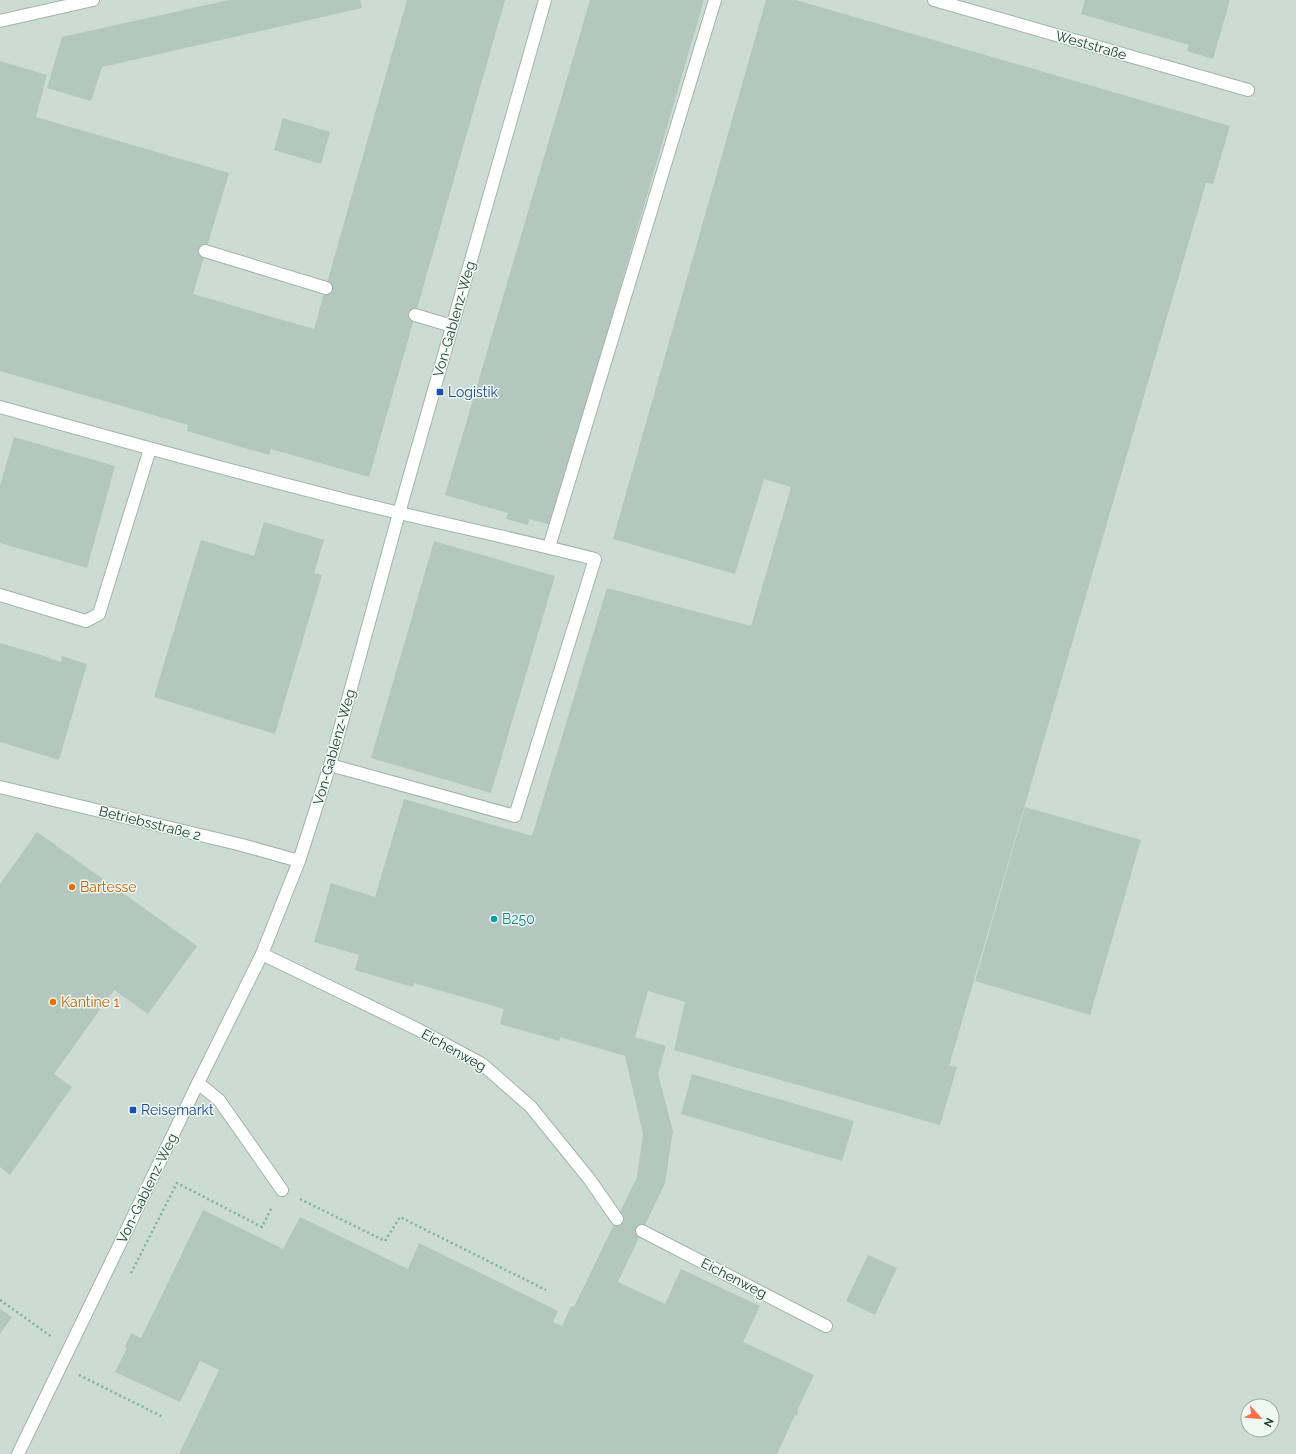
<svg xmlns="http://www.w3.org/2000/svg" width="1296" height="1454" font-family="Raleway,sans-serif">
<rect width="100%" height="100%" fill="#deece5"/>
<path fill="#ccdcd4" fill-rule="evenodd" d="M0 0H1296V1454H0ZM1248 1406H1272V1430H1248Z"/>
<g fill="#b3c7be">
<polygon points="229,0 360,0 362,8 102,67 91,101 47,88 62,37"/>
<polygon points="407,0 505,0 369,477 271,449 269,455 187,431 188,425 0,371 0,61 47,75 36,117 229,173 193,294 314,329"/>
<polygon points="590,0 704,0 551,525 529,519 528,525 506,519 508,513 445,495"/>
<polygon points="766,0 796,0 1230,126 1213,184 1206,183 949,1066 957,1067 940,1125 674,1050 685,1002 648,991 635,1037 666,1046 658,1074 673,1131 665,1183 618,1282 665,1304 681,1269 760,1306 743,1342 814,1375 797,1411 798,1412 797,1416 795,1415 777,1454 179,1454 219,1370 200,1361 180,1402 115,1372 127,1348 125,1347 131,1333 141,1338 203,1210 283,1249 300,1217 408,1269 419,1243 558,1311 553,1322 562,1326 571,1306 574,1307 637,1177 643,1134 625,1056 560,1037 559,1041 500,1024 504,1009 414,983 413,987 355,970 359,955 314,942 331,883 375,897 404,799 532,836 607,588 751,626 791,487 764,479 735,574 613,539"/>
<polygon points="1085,0 1230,0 1213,59 1187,51 1189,45 1081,14"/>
<polygon points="283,118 330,132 321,164 274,150"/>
<polygon points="14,437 115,466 87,568 0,543 0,486"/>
<polygon points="264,522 324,540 314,573 322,575 275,734 154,697 201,540 254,556"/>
<polygon points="434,541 555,576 491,793 371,758"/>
<polygon points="0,643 51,658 51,659 61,662 62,656 87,664 59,760 0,742"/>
<polygon points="1025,807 1141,840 1090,1015 975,981"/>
<polygon points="37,832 197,946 148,1014 114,990 54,1074 72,1087 10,1175 0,1167 0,884"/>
<polygon points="692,1074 854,1121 842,1161 681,1114"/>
<polygon points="868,1255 897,1268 875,1315 846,1301"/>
<polygon points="0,1309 12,1317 0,1334"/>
</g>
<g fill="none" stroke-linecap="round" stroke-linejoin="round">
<g stroke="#a1b4ac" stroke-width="14">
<g id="service">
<polyline points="934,0 1248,90"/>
<polyline points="0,21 93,0"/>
<polyline points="205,251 326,288"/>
<polyline points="415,315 452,326"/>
<path d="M0 407C115 439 230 471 346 500 429 521 513 538 595 559L515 816 330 765"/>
<polyline points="549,547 715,0"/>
<polyline points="0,595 86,621 99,614 150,449"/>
<polyline points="0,787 242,845 299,861"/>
<polyline points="262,954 415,1028 482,1064 531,1107 590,1180 617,1219"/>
<polyline points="198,1083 219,1100 282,1190"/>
<polyline points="642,1231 826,1326"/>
<polyline points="18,1454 198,1083 262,954 299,861 330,765 399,513 545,0"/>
</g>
</g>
<g stroke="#7bb39f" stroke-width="2.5" stroke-dasharray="2 3" stroke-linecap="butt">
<polyline points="300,1199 385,1241 400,1217 546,1290"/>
<polyline points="131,1273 177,1183 262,1227 272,1207"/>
<polyline points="0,1300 52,1337"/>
<polyline points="79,1375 163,1417"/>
</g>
<use href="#service" stroke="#fff" stroke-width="12"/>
</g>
<g fill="#1a4fb4" stroke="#eff8f3" stroke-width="1.5">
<rect x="436" y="388" width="8" height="8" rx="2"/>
<rect x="129" y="1106" width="8" height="8" rx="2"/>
</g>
<g fill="#e8710a" stroke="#eff8f3" stroke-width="1.5">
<circle cx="72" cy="887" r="4"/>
<circle cx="53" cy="1002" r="4"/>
</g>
<circle fill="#0f9aa8" stroke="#eff8f3" stroke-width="1.5" cx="494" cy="919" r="4"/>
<g text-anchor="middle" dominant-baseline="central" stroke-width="3" stroke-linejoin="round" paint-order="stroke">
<g font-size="14" fill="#1e3d33" stroke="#eff8f3">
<text transform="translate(1091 45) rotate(16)">Weststraße</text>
<text transform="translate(454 319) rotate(-74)">Von-Gablenz-Weg</text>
<text transform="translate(334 747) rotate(-74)">Von-Gablenz-Weg</text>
<text transform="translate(150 823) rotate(14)">Betriebsstraße 2</text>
<text transform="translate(454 1050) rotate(29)">Eichenweg</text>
<text transform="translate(147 1188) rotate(-64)">Von-Gablenz-Weg</text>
<text transform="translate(734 1278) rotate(27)">Eichenweg</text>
</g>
<g font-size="14" fill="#164399" stroke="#eff8f3" text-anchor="start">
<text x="448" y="392">Logistik</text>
<text x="141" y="1110">Reisemarkt</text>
</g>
<g font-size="14" fill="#c56008" stroke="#eff8f3" text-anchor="start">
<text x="80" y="887">Bartesse</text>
<text x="61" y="1002">Kantine 1</text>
</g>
<g font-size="14" fill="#0d838f" stroke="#eff8f3" text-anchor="start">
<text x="502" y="919">B250</text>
</g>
</g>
<g transform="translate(1260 1418) rotate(117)"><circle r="19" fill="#eff8f3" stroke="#9bada6"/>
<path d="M0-3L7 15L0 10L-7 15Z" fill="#ff6d49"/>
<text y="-6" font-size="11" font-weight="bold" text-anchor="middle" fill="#1e3d33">N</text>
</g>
</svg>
